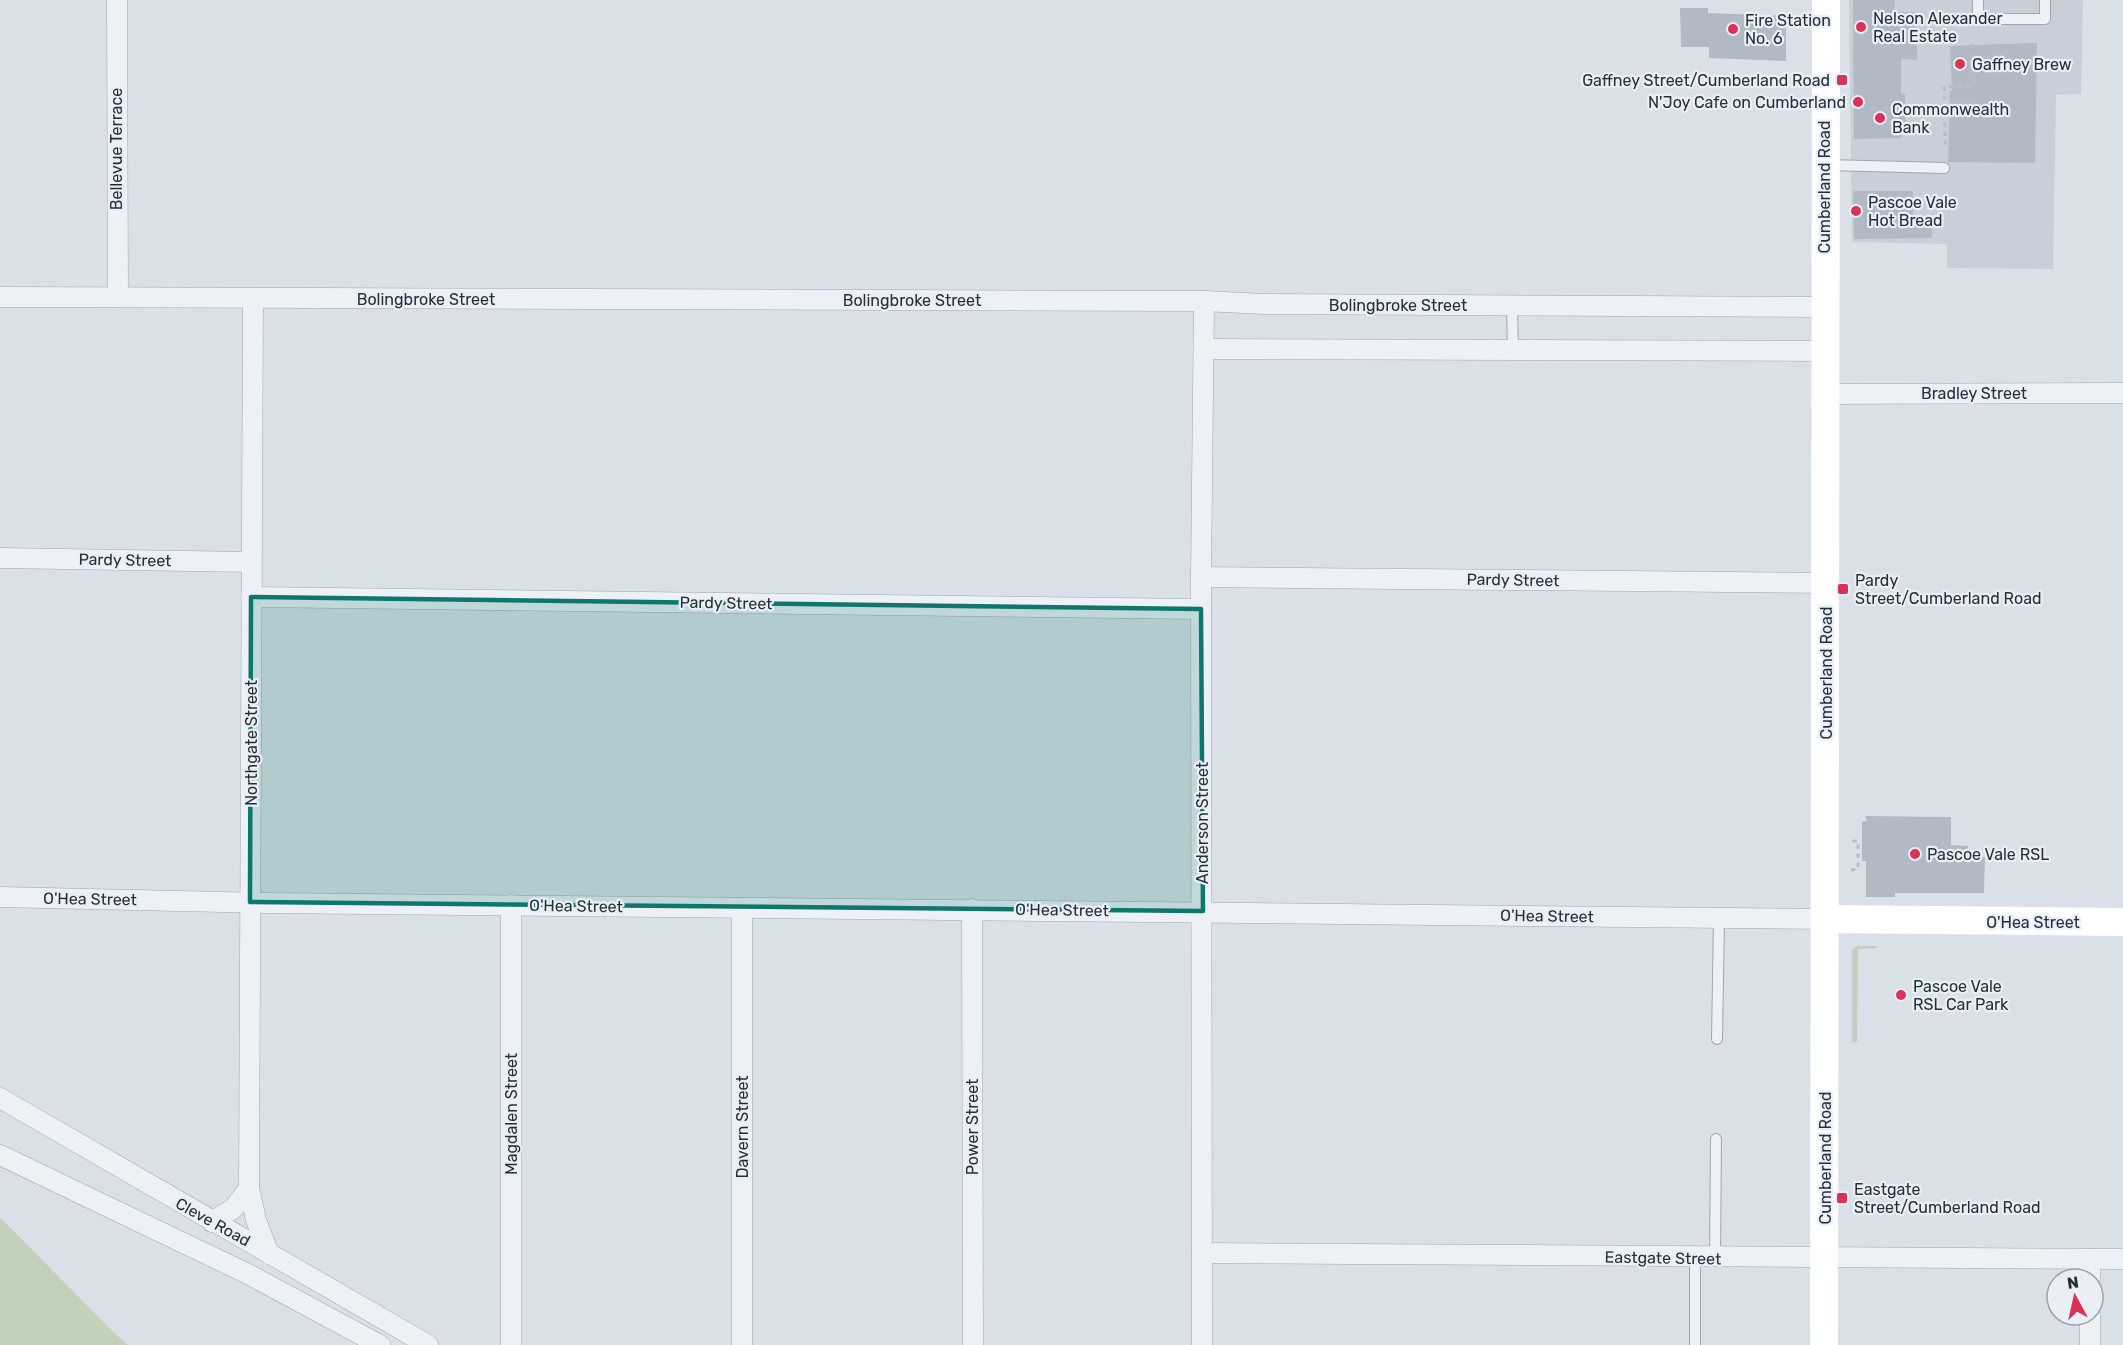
<svg xmlns="http://www.w3.org/2000/svg" width="2123" height="1345" font-family="Rubik,sans-serif">
<rect width="100%" height="100%" fill="#dae0e7"/>
<polygon fill="#c8cfd9" points="1849,0 2083,0 2081,94 2056,95 2053,269 1947,268 1947,244 1852,242"/>
<g fill="#c2d1bb">
<polygon points="1857,946 1876,946 1878,948 1858,949 1857,1042 1852,1042 1852,950"/>
<polygon points="0,1217 109,1328 128,1345 0,1345"/>
</g>
<g fill="#b1b9c4">
<polygon points="1853,0 1895,0 1894,12 1917,12 1917,60 1901,59 1901,94 1905,94 1906,127 1901,127 1901,138 1854,139"/>
<polygon points="1680,8 1708,8 1708,13 1786,16 1786,61 1709,58 1709,47 1681,47"/>
<polygon points="2037,43 2035,163 1948,162 1950,91 1952,91 1950,46"/>
<polygon points="1853,191 1913,191 1913,223 1932,222 1932,238 1854,239"/>
<polygon points="1865,816 1951,817 1951,845 1968,846 1968,857 1985,857 1984,893 1895,893 1895,897 1866,897 1866,861 1862,861 1862,822 1867,821"/>
</g>
<g fill="none" stroke-linecap="round" stroke-linejoin="round">
<g stroke="#a0a7b1" stroke-width="12">
<g id="lane">
<polyline points="1978,0 1978,19 2045,19 2045,0"/>
<polyline points="1828,165 1944,168"/>
<polyline points="1512,306 1513,351"/>
<polyline points="1717,1039 1719,918"/>
<polyline points="1715,1258 1716,1139"/>
<polyline points="1695,1345 1695,1258"/>
</g>
</g>
<g stroke="#a0a7b1" stroke-width="21">
<g id="street">
<polyline points="117,0 118,297"/>
<polyline points="0,297 1204,301 1264,304 1824,307"/>
<polyline points="253,298 249,1188 256,1220 269,1254"/>
<polyline points="1204,349 1824,351"/>
<polyline points="1824,394 2123,393"/>
<polyline points="0,558 251,562"/>
<polyline points="1201,577 1825,583"/>
<polyline points="251,597 1201,609"/>
<polyline points="0,897 267,903 1826,919"/>
<polyline points="742,908 742,1345"/>
<polyline points="972,909 973,1345"/>
<polyline points="0,1098 428,1345"/>
<polyline points="0,1155 248,1274 380,1345"/>
<polyline points="212,1222 234,1208 249,1188"/>
<polyline points="1202,1253 2123,1259"/>
<polyline points="2090,1259 2090,1279"/>
<polyline points="2090,1315 2090,1345"/>
<polyline points="511,1345 511,905"/>
<polyline points="1202,1345 1201,577 1204,301"/>
</g>
</g>
<g stroke="#b9bec5" stroke-width="3" stroke-dasharray="4.5 4.5" stroke-linecap="butt">
<polyline points="1945,145 1944,87 1974,86 1972,44"/>
<polyline points="1851,870 1858,869 1858,841 1851,841"/>
</g>
<use href="#lane" stroke="#edf0f5" stroke-width="10"/>
<use href="#street" stroke="#edf0f5" stroke-width="20"/>
<g stroke="#fff" stroke-width="28">
<polyline points="1826,919 2123,922"/>
<polyline points="1824,1345 1826,0"/>
</g>
</g>
<path fill="#0f766e" fill-opacity="0.2" stroke="#0f766e" stroke-width="4.5" stroke-linejoin="round" d="M251 597 1201 609 1203 911 250 902Z"/>
<g fill="#d93256" stroke="#eaeff5" stroke-width="2">
<circle cx="1861" cy="27" r="6"/>
<circle cx="1733" cy="29" r="6"/>
<circle cx="1960" cy="64" r="6"/>
<rect x="1836" y="74" width="12" height="12" rx="3"/>
<circle cx="1858" cy="102" r="6"/>
<circle cx="1880" cy="118" r="6"/>
<circle cx="1856" cy="211" r="6"/>
<rect x="1837" y="583" width="12" height="12" rx="3"/>
<circle cx="1915" cy="854" r="6"/>
<circle cx="1901" cy="995" r="6"/>
<rect x="1836" y="1192" width="12" height="12" rx="3"/>
</g>
<g text-anchor="middle" dominant-baseline="central" stroke-width="4.5" stroke-linejoin="round" paint-order="stroke">
<g font-size="16" fill="#242f3e" stroke="#eaeff5" text-anchor="start">
<text x="1873" y="18">Nelson Alexander<tspan x="1873" dy="18">Real Estate</tspan></text>
<text x="1745" y="20">Fire Station<tspan x="1745" dy="18">No. 6</tspan></text>
<text x="1972" y="64">Gaffney Brew</text>
<text x="1830" y="80" text-anchor="end">Gaffney Street/Cumberland Road</text>
<text x="1846" y="102" text-anchor="end">N'Joy Cafe on Cumberland</text>
<text x="1892" y="109">Commonwealth<tspan x="1892" dy="18">Bank</tspan></text>
<text x="1868" y="202">Pascoe Vale<tspan x="1868" dy="18">Hot Bread</tspan></text>
<text x="1855" y="580">Pardy<tspan x="1855" dy="18">Street/Cumberland Road</tspan></text>
<text x="1927" y="854">Pascoe Vale RSL</text>
<text x="1913" y="986">Pascoe Vale<tspan x="1913" dy="18">RSL Car Park</tspan></text>
<text x="1854" y="1189">Eastgate<tspan x="1854" dy="18">Street/Cumberland Road</tspan></text>
</g>
<g font-size="16" fill="#242f3e" stroke="#eaeff5">
<text transform="translate(116 149) rotate(-90)">Bellevue Terrace</text>
<text transform="translate(1824 187) rotate(-90)">Cumberland Road</text>
<text x="426" y="299">Bolingbroke Street</text>
<text x="912" y="300">Bolingbroke Street</text>
<text x="1398" y="305">Bolingbroke Street</text>
<text x="1974" y="393">Bradley Street</text>
<text transform="translate(125 560) rotate(1)">Pardy Street</text>
<text transform="translate(1513 580) rotate(1)">Pardy Street</text>
<text transform="translate(726 603) rotate(1)">Pardy Street</text>
<text transform="translate(1826 673) rotate(-90)">Cumberland Road</text>
<text transform="translate(251 743) rotate(-90)">Northgate Street</text>
<text transform="translate(1202 823) rotate(-90)">Anderson Street</text>
<text transform="translate(90 899) rotate(1)">O'Hea Street</text>
<text transform="translate(576 906) rotate(1)">O'Hea Street</text>
<text transform="translate(1062 910) rotate(1)">O'Hea Street</text>
<text transform="translate(1547 916) rotate(1)">O'Hea Street</text>
<text x="2033" y="922">O'Hea Street</text>
<text transform="translate(511 1114) rotate(-90)">Magdalen Street</text>
<text transform="translate(742 1127) rotate(-90)">Davern Street</text>
<text transform="translate(972 1127) rotate(-90)">Power Street</text>
<text transform="translate(1825 1158) rotate(-90)">Cumberland Road</text>
<text transform="translate(213 1222) rotate(29)">Cleve Road</text>
<text transform="translate(1663 1258) rotate(1)">Eastgate Street</text>
</g>
</g>
<g transform="translate(2075 1297) rotate(352)"><circle r="28" fill="#eaeff5" stroke="#9ba2ac" stroke-width="1.5"/>
<path d="M0-4.5L10 22L0 15L-10 22Z" fill="#d93256"/>
<text y="-9" font-size="16" font-weight="bold" text-anchor="middle" fill="#242f3e">N</text>
</g>
</svg>
